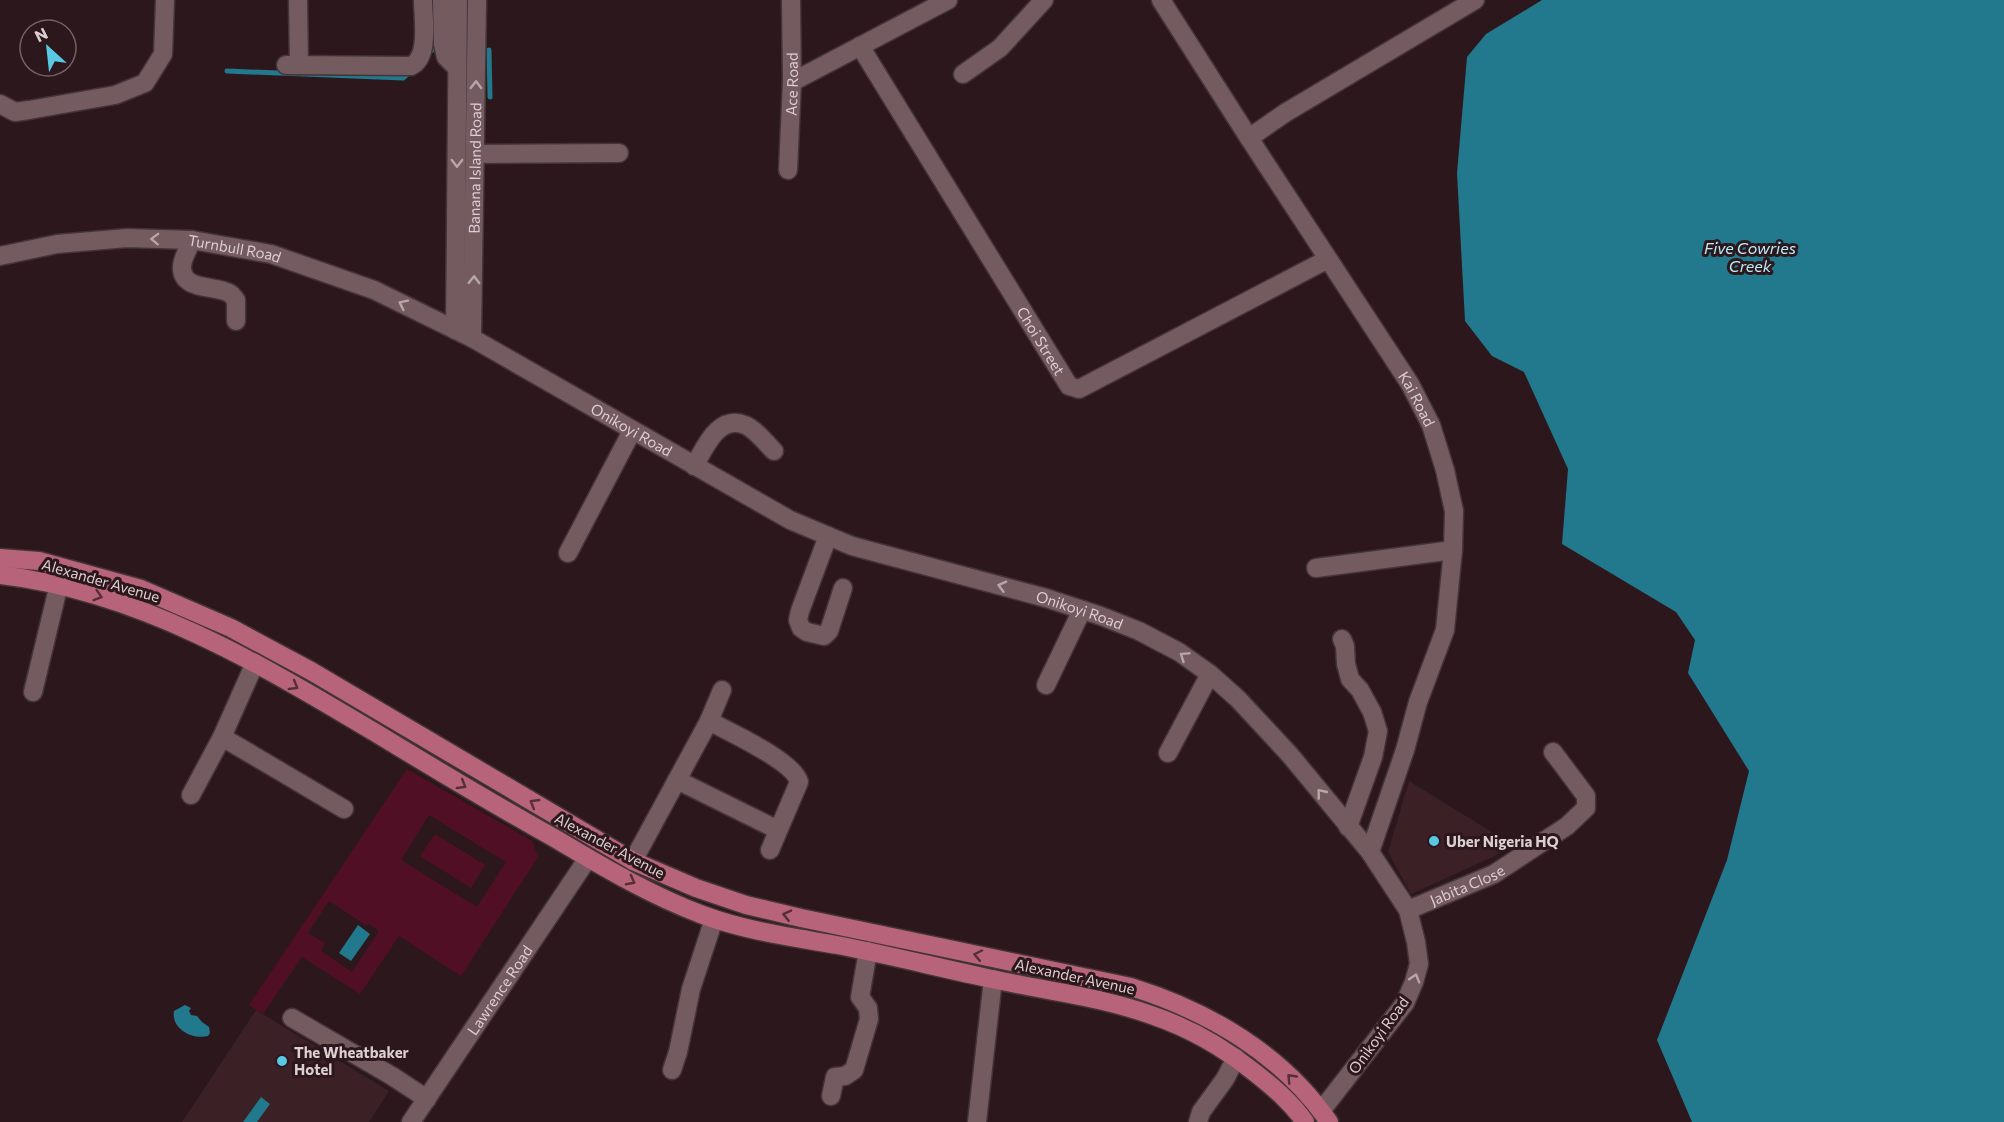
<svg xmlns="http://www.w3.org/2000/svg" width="2004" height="1122" font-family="Commissioner,sans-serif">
<rect width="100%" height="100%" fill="#2c181c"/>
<g fill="#3b2126">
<polygon points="1409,781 1508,842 1497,855 1411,894 1388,852"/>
<polygon points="256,1010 389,1091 369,1122 182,1122"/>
</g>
<g fill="#510f26" fill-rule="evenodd">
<path d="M407 769 532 841 538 857 461 976 399 936 360 994 302 957 263 1014 249 1005ZM429 815 506 862 477 907 401 860ZM329 901 367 926 369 924 379 931 352 972 321 951 325 943 308 933Z"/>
<polygon points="435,834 485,865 471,888 420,856"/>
</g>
<g fill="#22788c">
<polygon points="1542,0 2004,0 2004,1122 1692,1122 1657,1040 1727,860 1749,771 1688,673 1695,640 1676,612 1562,544 1568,469 1524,372 1492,356 1465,321 1457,173 1467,57 1486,34"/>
<polygon points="358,925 370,934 351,961 339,953"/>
<path d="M185 1005 191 1008 189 1011 191 1015 197 1016 202 1022 209 1027 210 1033 208 1036C191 1040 171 1028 174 1011Z"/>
<polygon points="261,1097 270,1104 257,1122 243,1122"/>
</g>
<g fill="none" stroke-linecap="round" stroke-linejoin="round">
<g stroke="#22788c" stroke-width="5">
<polyline points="489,50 490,97"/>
<polyline points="426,56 432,50 434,11"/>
<polyline points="227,71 403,78 411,71"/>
</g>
<g stroke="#433437" stroke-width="21">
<g id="minor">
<polyline points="298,0 299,65"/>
<polyline points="442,0 443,44 446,57 457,68"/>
<path id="s1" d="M1161 0 1249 138 1410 384 1431 425 1445 470 1454 511 1453 550 1445 630 1418 702 1405 750 1370 852"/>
<path id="s2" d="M860 46 1069 386 1079 389 1328 259"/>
<path d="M286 65 411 66C430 57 423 19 423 0"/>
<polyline points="963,74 1000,48 1044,0"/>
<polyline points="792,82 948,0"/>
<polyline points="0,104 15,112 29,110 115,95 145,83 163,54 165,0"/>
<polyline points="1249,138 1285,113 1475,0"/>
<polyline points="475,154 619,153"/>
<path id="s3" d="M788 170 792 82 791 0"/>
<path d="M192 240C189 248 182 258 182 267 181 291 216 285 229 293 232 294 233 297 236 300V321"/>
<path id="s4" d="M0 256 57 244 127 238 192 240 271 254 374 290 472 338 790 520 852 546 1046 598 1101 616 1139 631 1179 652 1210 674 1238 699 1290 755 1370 852 1408 910 1416 942 1419 964 1414 982 1405 1003 1321 1111"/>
<polyline points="455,330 458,0"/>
<path id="s5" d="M472 338 477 0"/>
<path d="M694 466C705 448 718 414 745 425 755 429 766 443 774 451"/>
<polyline points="828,536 800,611 798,620 801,628 807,632 824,636 829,631 843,588"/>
<polyline points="568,553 632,431"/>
<polyline points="1316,568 1453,550"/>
<polyline points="1342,639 1345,646 1346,664 1350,679 1360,690 1372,712 1378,731 1373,757 1348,827"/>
<polyline points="1046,685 1082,610"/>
<polyline points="33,692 59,584"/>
<path d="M709 721C729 732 794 761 799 782L770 850"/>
<polyline points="222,737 344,809"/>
<polyline points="1168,753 1210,674"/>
<polyline points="677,780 778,830"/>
<polyline points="191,795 222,737 255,663"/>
<polyline points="633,861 709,721 722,690"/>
<path id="s6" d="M1408 910 1494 874 1567 826 1586 808V796L1553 752"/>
<polyline points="292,1018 392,1076 427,1099"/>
<polyline points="672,1070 678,1052 691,989 714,919"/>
<polyline points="831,1096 835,1077 845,1076 854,1070 869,1019 868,1008 860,997 868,951"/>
<path id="s7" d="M411 1122 588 858"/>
<polyline points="977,1122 993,979"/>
<polyline points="1198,1122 1201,1112 1225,1079 1236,1058"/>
</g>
</g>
<g stroke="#433437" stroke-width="21">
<g id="major">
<path d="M0 558 39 561 141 589 231 628 311 671 633 861 696 888 746 905 801 918 1131 987C1208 1011 1282 1054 1329 1122"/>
<path d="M0 575C138 591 259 663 376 733 435 769 495 805 556 839 603 867 652 896 703 915 746 931 792 937 837 945 889 955 940 968 992 979 1046 991 1102 997 1154 1016 1189 1028 1224 1048 1254 1072 1273 1087 1291 1102 1305 1122"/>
</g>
</g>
<use href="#minor" stroke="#745b60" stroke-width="18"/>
<use href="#major" stroke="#b76379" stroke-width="18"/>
</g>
<defs><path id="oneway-chevron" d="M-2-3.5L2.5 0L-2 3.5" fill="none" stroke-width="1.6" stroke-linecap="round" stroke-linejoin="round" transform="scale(1.5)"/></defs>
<g stroke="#b8a6a9">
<use href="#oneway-chevron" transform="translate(476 85) rotate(-89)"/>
<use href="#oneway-chevron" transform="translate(457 163) rotate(90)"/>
<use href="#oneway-chevron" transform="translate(155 239) rotate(-178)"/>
<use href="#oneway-chevron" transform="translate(474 280) rotate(-89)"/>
<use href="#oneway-chevron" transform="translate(403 304) rotate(-154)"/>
<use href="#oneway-chevron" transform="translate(1002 586) rotate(-165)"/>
<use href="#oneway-chevron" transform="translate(1184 656) rotate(-146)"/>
<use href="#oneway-chevron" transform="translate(1321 793) rotate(-129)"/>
<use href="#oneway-chevron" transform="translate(1415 978) rotate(-73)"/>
</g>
<g stroke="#562e38">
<use href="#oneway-chevron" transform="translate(98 596) rotate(17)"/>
<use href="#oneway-chevron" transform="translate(294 686) rotate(30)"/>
<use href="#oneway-chevron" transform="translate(462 785) rotate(31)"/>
<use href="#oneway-chevron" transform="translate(534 803) rotate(-149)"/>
<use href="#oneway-chevron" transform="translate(631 881) rotate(28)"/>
<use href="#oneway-chevron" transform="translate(787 915) rotate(-167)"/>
<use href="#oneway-chevron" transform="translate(978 955) rotate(-168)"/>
<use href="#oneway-chevron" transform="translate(1291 1078) rotate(-134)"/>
</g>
<g fill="#59c8e4" stroke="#2c181c" stroke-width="2">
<circle cx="1434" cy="841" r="6"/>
<circle cx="282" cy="1061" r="6"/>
</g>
<g text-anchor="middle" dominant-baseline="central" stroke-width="6" stroke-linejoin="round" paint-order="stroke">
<g font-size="15" fill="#ddced1" stroke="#2c181c">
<text stroke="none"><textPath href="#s3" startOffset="86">Ace Road</textPath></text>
<text stroke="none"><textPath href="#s5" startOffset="170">Banana Island Road</textPath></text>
<text stroke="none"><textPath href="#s4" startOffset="237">Turnbull Road</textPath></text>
<text stroke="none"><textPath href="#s2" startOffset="346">Choi Street</textPath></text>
<text stroke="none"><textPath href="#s1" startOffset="474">Kai Road</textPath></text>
<text stroke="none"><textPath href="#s4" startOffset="676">Onikoyi Road</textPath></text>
<text transform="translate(101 580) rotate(16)">Alexander Avenue</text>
<text stroke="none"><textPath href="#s4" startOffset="1162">Onikoyi Road</textPath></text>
<text transform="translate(610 845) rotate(28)">Alexander Avenue</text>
<text stroke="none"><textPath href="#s6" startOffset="64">Jabita Close</textPath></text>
<text transform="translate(1075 976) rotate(12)">Alexander Avenue</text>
<text stroke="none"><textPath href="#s7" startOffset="159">Lawrence Road</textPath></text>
<text transform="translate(1378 1035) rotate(-54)">Onikoyi Road</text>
</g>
<g font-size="15" font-weight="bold" fill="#ddced1" stroke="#2c181c" text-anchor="start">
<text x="1446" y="841">Uber Nigeria HQ</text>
<text x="294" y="1052">The Wheatbaker<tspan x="294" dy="17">Hotel</tspan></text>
</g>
<g font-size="16" font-style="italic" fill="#b9ebf9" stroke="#2c181c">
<text x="1750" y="247">Five Cowries<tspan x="1750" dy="18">Creek</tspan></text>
</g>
</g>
<g transform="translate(48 48) rotate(333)"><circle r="28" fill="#2c181c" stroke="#736164" stroke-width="1.5"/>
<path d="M0-4.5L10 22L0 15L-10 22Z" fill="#59c8e4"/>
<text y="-9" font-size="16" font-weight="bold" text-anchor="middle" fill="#ddced1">N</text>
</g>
</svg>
